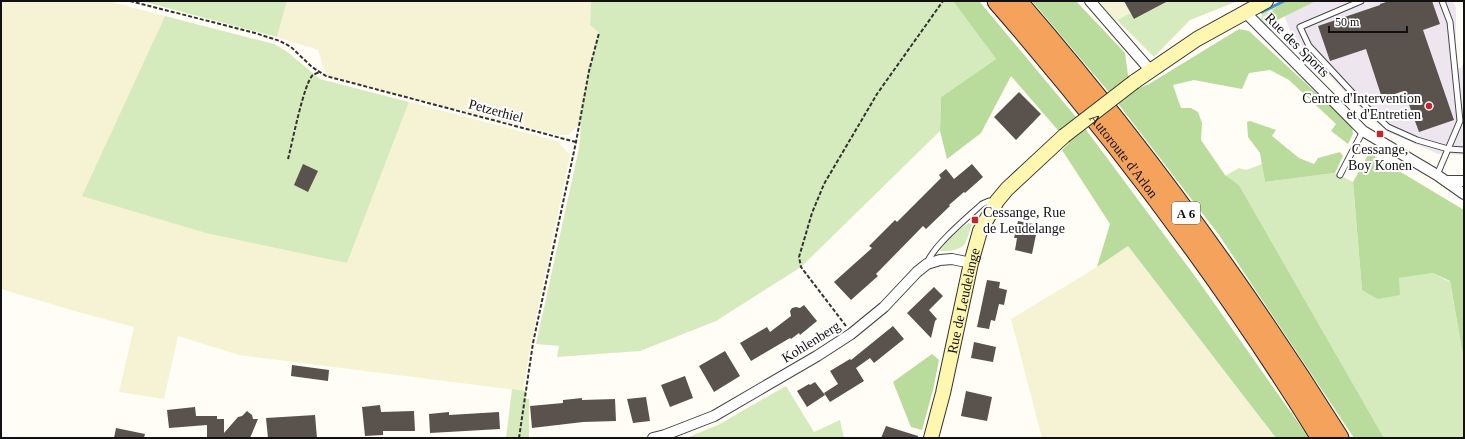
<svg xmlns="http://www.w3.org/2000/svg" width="1465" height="439" font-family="'Times New Roman',serif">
<rect width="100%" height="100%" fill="#fffdf5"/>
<polygon fill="#eee6ef" points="1316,1 1453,1 1456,8 1456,68 1461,68 1464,62 1464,155 1438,154 1386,131 1356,104 1292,36 1284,15"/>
<g fill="#f6f3d4">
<polygon points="1,1 108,1 165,16 83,195 347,263 409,102 557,141 570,155 531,343 523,391 239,355 178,336 164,399 119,392 134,327 78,312 1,289"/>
<polygon points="287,1 591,1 590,25 599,33 589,71 579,125 568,135 558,135 326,76 318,50 277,37"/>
<polygon points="1090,1 1168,1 1134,19 1131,14 1110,24"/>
<polygon points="1128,246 1276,438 1042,438 1011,319 1097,267"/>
</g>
<g fill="#d5ebbd">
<polygon points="141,1 287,1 277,37"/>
<polygon points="591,1 953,1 996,59 941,97 940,131 801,267 716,321 640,351 557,357 559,346 536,344 579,148 581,126 579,125 589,71 599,33 590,25"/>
<polygon points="1168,1 1238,1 1190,20 1154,57 1117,20 1131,13 1135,19"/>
<polygon points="1283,1 1284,1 1263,19 1267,25 1265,26 1261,20 1262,12"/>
<polygon points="165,16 274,44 286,51 320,79 409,102 347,263 206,233 82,196"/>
<polygon points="1262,164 1265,182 1335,173 1353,182 1362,290 1399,278 1433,273 1450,282 1464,361 1463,438 1384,438 1239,185 1225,176 1239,168 1246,170"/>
<path d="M969 223H973L965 244C959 251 949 251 940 251 943 244 961 227 969 223Z"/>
<polygon points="786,386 814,432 840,420 844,438 686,438 718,425"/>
<polygon points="512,389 526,391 525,399 529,399 529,438 506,438"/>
</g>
<g fill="#b9dc9c">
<polygon points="953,1 979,1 1081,123 1197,279 1309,438 1276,438 1128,246 1097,267 1110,224 1062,150 1069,143 1011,76 981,133 947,159 940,131 941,97 996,59"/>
<polygon points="1032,1 1076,1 1125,53 1128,75 1139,88 1149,84 1239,29 1249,31 1352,126 1353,134 1348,144 1331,131 1336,124 1289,80 1270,70 1249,73 1242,89 1194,80 1173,85 1181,108 1191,108 1198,112 1202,123 1201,140 1225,175 1239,185 1384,438 1354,438 1219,235 1113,97"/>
<polygon points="1284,1 1316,1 1267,25 1262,19"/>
<polygon points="1250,121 1276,130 1272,136 1299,158 1314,164 1318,158 1340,152 1343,156 1335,173 1265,182 1260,153 1248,137 1247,122"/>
<polygon points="1369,153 1464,210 1464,361 1450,281 1433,273 1399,278 1400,295 1378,299 1362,290 1353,182"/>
<polygon points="932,354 939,360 933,390 922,430 911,427 893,382"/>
</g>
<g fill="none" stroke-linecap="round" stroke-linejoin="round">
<polyline stroke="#3f96cf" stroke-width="3" points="1262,12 1284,1"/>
</g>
<g fill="#5a524d">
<polygon points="1124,1 1168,1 1134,19"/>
<polygon points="1389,1 1432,1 1440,24 1423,30 1454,120 1419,132 1404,91 1382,98 1366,49 1330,61 1318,26 1380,5 1380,4"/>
<polygon points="1019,92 1041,114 1016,140 994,117"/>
<polygon points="303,164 318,171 308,192 294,185"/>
<polygon points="972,164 983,177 965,193 964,192 949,205 950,206 926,229 923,226 876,274 878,276 851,300 834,282 872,248 869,246 895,220 897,222 941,178 939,175 946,169 954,179"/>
<polygon points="1018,221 1038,225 1032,254 1015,250 1017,238 1014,238"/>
<polygon points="987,280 1000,282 999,288 1007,290 1004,305 999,304 995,321 991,320 989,329 977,327"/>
<polygon points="934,287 943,296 929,310 937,319 935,321 931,338 907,313"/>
<polygon points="804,305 817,321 800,335 799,333 791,339 790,338 751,361 740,343 767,327 770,332 791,316 790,311 792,308 796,307 800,308"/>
<polygon points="893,326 904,339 874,363 870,358 856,368 864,381 830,402 824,393 838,384 830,371 850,359 851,360"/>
<polygon points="974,342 996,347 993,362 971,358"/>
<polygon points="725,351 740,376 714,392 699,366"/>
<polygon points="292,365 329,370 328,381 291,376"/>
<polygon points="685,376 693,398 670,407 661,385"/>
<polygon points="815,382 825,395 807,407 797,391 809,384 810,385"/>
<polygon points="966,391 992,397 987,421 961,416"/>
<polygon points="646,397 650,421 633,423 627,399"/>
<polygon points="582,398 582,400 615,399 616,421 583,422 532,428 530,406 563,403 563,400"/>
<polygon points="380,405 381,412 414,411 415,431 383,431 383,435 365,436 362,407"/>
<polygon points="195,407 196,416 217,416 217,419 224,419 224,433 238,417 242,416 247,411 252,415 253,419 258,419 250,438 207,438 207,425 169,428 167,410"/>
<polygon points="449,412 449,415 499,412 500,429 430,433 429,414"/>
<polygon points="315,415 317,438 268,438 266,418"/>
<polygon points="886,426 918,436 918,438 881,438"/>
<polygon points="116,428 145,434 144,438 114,438"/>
</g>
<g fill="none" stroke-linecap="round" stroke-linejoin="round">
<g stroke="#444" stroke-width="7">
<g id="lane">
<polyline points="1361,1 1300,27 1309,46 1360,101 1388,127 1417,140 1448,149 1464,150"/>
<polyline points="1340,175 1363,131"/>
<polyline points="1437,175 1460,121 1450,22 1442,1"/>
<path d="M927 263C934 245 967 218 982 204L989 201H996"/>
</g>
</g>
<g stroke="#444" stroke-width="12">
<g id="street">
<polyline points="1090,1 1150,70"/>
<polyline points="1245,12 1363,131 1437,175 1464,194"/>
<polyline points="1446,181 1464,181"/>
<polyline points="653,438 665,435 714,416 817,356 851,334 884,307 917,272 927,264 940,260 952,259 971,263"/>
</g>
</g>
<g stroke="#333" stroke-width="16">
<g id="secondary">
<polyline points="1134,82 1197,39 1266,1"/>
<path id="s1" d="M931 438 943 393 971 263 980 231 997 201 1007 189 1064 136"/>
</g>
</g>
<g stroke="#222" stroke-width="21">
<g id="highway">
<path id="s2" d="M997 1C1116 138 1226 284 1321 438"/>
<path d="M1017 1C1136 138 1243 285 1339 438"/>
</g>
</g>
<g stroke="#333" stroke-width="2" stroke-dasharray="4 2" stroke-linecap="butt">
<polyline points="130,1 255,33 280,41 291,47 312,67 326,76 576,142"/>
<path d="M288 159C292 144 304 82 313 75 314 74 318 73 319 72"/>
<polyline points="846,326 801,267 799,257 812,213 824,184 877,94 943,1"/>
<polyline points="519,438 533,343 546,282 576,142 589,71 599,33"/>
</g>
<use href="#lane" stroke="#fff" stroke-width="5"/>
<use href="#street" stroke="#fff" stroke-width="10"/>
<use href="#secondary" stroke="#fff6b0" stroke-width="14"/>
<use href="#highway" stroke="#f5a25d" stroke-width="19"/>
<g stroke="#333" stroke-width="16" stroke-linecap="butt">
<polyline id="secondary-bridge" points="1064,136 1134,82"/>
</g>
<use href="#secondary-bridge" stroke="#fff6b0" stroke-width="14"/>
</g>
<g fill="#c4262e" stroke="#fff" stroke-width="1.5">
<circle cx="1429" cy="106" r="4"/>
<rect x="1376" y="130" width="8" height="8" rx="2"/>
<rect x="971" y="216" width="8" height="8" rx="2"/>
</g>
<g text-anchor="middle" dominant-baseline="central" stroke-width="4" stroke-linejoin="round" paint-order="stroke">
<rect fill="#fff" stroke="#585858" stroke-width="1" x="1172" y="202" width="28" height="22" rx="3"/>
<g font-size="13" font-weight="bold" fill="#111">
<text x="1186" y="213">A 6</text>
</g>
<g font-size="14" fill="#111" stroke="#fff">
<text transform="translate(1297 45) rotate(45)">Rue des Sports</text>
<text transform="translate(496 111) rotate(15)">Petzerhiel</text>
<text stroke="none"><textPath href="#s2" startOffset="200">Autoroute d'Arlon</textPath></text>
<text stroke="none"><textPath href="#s1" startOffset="141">Rue de Leudelange</textPath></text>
<text transform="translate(811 342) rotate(-32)">Kohlenberg</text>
</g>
<g font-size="14" fill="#111" stroke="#fff" text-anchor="end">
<text x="1421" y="98">Centre d'Intervention<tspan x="1421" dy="16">et d'Entretien</tspan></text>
<text x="1380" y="149" text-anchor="middle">Cessange,<tspan x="1380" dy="16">Boy Konen</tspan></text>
<text x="983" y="212" text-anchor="start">Cessange, Rue<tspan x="983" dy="16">de Leudelange</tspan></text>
</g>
</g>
<rect width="1465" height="439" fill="none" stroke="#111111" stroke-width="4"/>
<path d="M1329 26v6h78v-6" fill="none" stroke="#111111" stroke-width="2"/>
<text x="1335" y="26" font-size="12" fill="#111111" stroke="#ffffff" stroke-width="3" paint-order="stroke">50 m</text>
</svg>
